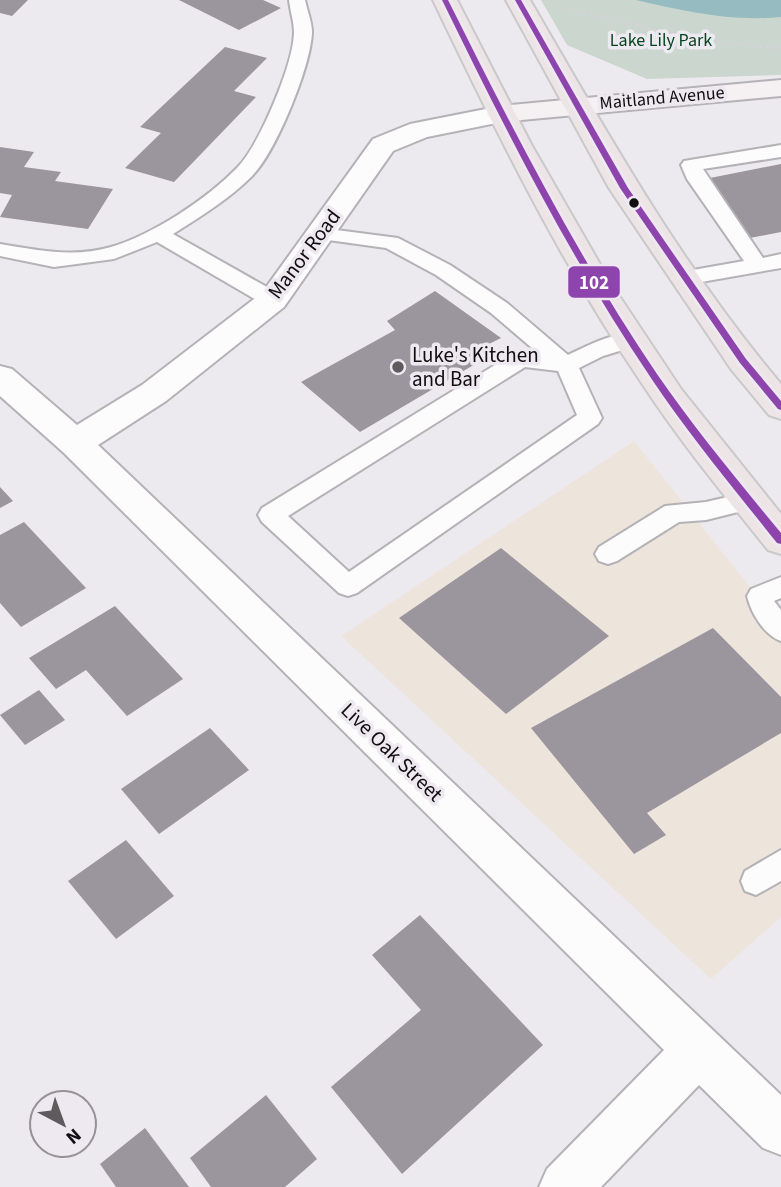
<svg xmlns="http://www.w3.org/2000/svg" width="781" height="1187" font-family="'Source Sans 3',sans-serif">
<rect width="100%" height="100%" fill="#edeaef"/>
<polygon fill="#ede4dc" points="634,441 781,626 781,917 711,979 341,636"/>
<polygon fill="#cad6ce" points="541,0 781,0 781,75 647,79 567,45"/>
<path fill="#96bcc1" d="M636 0H781V17C731 22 684 11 636 0Z"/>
<g fill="#9b959e">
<polygon points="0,0 28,0 12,16 0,13"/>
<polygon points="179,0 263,0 281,8 239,30"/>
<polygon points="225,47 267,58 234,91 256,97 174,182 125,168 161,133 140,127"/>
<polygon points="0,147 34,152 24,167 61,172 55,181 113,189 88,229 0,217 12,195 0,193"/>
<polygon points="781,164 781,232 750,238 705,179"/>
<polygon points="435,291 501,338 485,346 494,353 360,432 301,382 395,330 387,321"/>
<polygon points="0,487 13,501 0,508"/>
<polygon points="24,522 86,588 21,627 0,603 0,535"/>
<polygon points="501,548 609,636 506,714 399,618"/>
<polygon points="115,606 183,679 127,716 86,670 56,689 29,658"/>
<polygon points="713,628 781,697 781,733 647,813 666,835 634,854 531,728"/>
<polygon points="39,690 65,720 25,745 0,715"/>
<polygon points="210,728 249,770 159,834 121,789"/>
<polygon points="126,840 174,896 116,939 68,881"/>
<polygon points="420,915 543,1045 402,1174 331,1087 421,1010 372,955"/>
<polygon points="266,1095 317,1159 285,1187 211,1187 190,1158"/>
<polygon points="145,1128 189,1187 116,1187 100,1164"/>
</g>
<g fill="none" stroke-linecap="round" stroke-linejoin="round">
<g stroke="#b4b2b6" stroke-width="4">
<g id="lane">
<path d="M289 0H305C307 10 312 22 312 32 311 66 276 152 252 176 229 199 200 217 173 234L281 295 284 300 281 305H265L157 242 114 259 54 267 0 256V244C37 250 74 258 111 247 152 235 207 199 237 168 259 146 294 63 294 32 294 22 290 10 289 0Z"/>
<polygon points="781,145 781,157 703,169 763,258 781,254 781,268 684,285 676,283 673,278 676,273 744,261 687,179 681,165 684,161"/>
<path d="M321 228 398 238 450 265 507 303 568 355C587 346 618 329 639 335L642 340 639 345 603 356 579 368 602 418 598 424 357 593 348 596 339 593 262 522 258 515 262 508 513 354 521 351 539 354 491 313 436 275 386 248 314 238 311 234 314 230ZM525 367 558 371 577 415 349 572 288 516Z"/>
<polygon points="749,492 758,495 761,501 758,507 706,520 679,522 617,561 608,564 599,561 595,554 599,547 665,506 706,502"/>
<path d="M781 577V598L774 601 781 610V641C764 635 751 613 747 596L751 589Z"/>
<polygon points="781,850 781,881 756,895 745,891 741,881 745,871"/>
</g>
</g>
<g stroke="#b4b2b6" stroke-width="4">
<polygon id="street" points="501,106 511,108 515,114 511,120 427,137 393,151 284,307 166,401 98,445 781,1095 781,1155 763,1148 699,1085 601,1187 539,1187 547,1169 664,1050 63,452 0,396 0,366 12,369 77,425 142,385 262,293 373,139 410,124"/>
</g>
<g stroke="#b4b2b6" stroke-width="4">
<polygon id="secondary" points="781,80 781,96 501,122 491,120 487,114 491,108 501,106"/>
</g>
<g stroke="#c9c8ca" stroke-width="4">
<g id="primary">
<path d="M433 0H457L531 144 612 285 681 389 781 514V554L768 550C725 496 681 443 643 385 561 264 496 132 433 0Z"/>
<path d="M506 0H530C607 133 682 267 781 384V419L769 415 731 369 609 188Z"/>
</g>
</g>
<polyline stroke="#d4d3d5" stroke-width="3.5" stroke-dasharray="2.5 3.5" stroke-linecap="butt" points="572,10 701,41 781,48"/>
<use href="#lane" fill="#fcfcfd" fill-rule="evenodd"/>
<use href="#street" fill="#fcfcfd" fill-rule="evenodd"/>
<use href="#secondary" fill="#f5f0f2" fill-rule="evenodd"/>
<use href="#primary" fill="#ede4e6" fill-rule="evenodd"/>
<g stroke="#eee9f0" stroke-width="6">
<g id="bus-1">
<path d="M442 0H448C512 128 577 256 657 374 695 429 738 481 781 533V544L777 543C734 489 689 435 651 378 570 258 505 129 442 0Z"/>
<polygon points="515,0 521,0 628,188 746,359 781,401 781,410 778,409 740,363 620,188"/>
</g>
</g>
<use href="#bus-1" fill="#8e44ad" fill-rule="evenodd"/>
</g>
<circle fill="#100e10" stroke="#eee9f0" stroke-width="2.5" cx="634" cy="203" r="6"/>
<circle fill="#5d5b5e" stroke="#eee9f0" stroke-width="2.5" cx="398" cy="367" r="7"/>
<g text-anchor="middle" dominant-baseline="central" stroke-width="7" stroke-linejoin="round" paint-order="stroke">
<g font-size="18" fill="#05451e" stroke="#eee9f0">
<text x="661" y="40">Lake Lily Park</text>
</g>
<g font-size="18" fill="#100e10" stroke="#eee9f0">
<text transform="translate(662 98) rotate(-5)">Maitland Avenue</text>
</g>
<g font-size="21" fill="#100e10" stroke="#eee9f0">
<text transform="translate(304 254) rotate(-53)">Manor Road</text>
<text transform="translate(392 752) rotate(44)">Live Oak Street</text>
</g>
<g font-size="21" fill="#100e10" stroke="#eee9f0" text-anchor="start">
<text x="412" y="355">Luke's Kitchen<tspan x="412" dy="24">and Bar</tspan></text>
</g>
</g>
<rect stroke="#eee9f0" stroke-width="2.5" x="567" y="265" width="54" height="34" rx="7" fill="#8e44ad"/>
<g font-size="19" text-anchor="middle" font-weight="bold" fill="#fff">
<text x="594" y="289">102</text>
</g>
<g transform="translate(63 1124) rotate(139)"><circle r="33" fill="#eee9f0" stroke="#959196" stroke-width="2"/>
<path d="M0-5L12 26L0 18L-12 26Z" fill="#5d5b5e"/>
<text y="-10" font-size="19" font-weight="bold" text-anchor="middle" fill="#100e10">N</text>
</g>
</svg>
